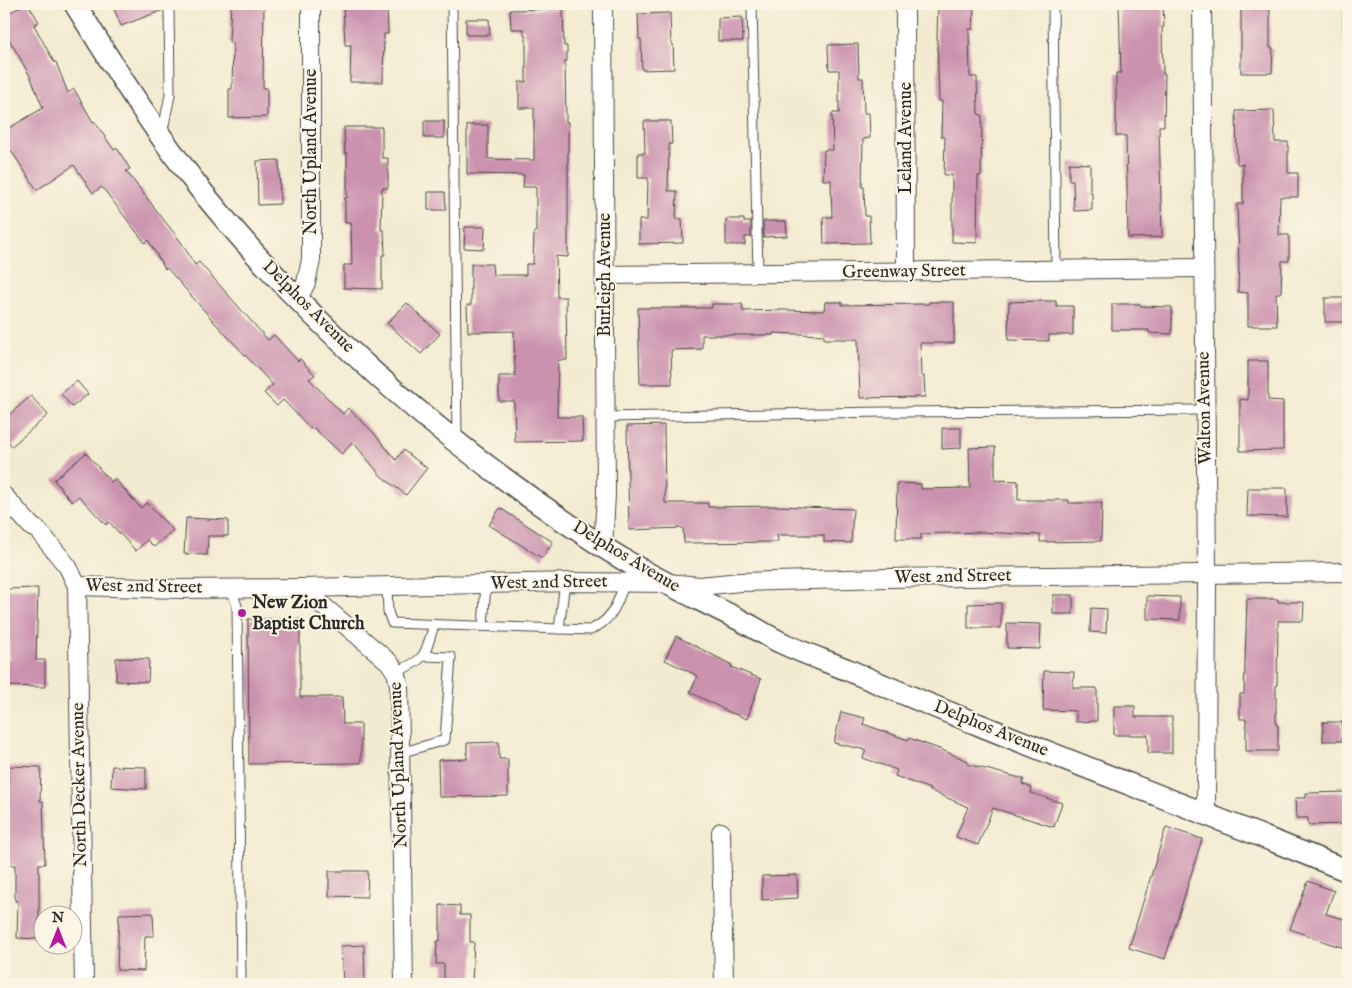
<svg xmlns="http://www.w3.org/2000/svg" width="1352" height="988" font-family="'IM FELL English',serif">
<rect width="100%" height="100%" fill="#fcf5e5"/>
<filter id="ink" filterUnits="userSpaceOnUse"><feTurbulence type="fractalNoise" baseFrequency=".02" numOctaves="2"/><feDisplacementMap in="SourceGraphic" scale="10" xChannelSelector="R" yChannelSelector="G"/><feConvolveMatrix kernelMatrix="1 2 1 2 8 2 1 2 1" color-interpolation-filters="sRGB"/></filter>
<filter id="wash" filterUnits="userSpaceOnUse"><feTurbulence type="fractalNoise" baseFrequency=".0096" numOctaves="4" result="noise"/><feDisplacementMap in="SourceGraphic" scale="20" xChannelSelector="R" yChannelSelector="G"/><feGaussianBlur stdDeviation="1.12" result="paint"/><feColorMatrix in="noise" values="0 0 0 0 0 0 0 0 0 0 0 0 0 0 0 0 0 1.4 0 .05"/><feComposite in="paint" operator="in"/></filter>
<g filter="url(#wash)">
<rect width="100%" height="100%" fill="#f3ebd1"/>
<g id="blocks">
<g fill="#cb92af">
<polygon points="25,4 28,4 39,22 34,25 54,62 56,62 68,93 74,89 93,122 94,121 114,150 117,148 130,169 126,171 181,242 195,265 199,262 268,340 274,335 298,361 300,359 315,375 309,379 343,414 348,408 372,431 396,460 403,450 427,468 406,495 381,476 353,442 342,454 314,428 312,430 283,400 277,406 264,393 273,385 215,323 167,268 165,269 148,240 145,243 102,187 93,193 74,165 37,190 4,140 4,131 43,108 31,78 9,39 4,42 4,16"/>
<polygon points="112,4 163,4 163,10 121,26"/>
<polygon points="231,4 264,4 263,88 267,88 267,117 229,118 229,89 232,89 233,42 229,42"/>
<polygon points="343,4 387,4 388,34 384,34 383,82 350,82 351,45 345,45"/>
<polygon points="938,4 974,5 973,29 969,29 970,77 977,77 978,114 982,115 981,176 978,176 977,243 952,242 952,175 944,175 945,137 941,136 942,101 939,101 937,38"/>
<polygon points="1119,4 1163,4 1164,27 1162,27 1163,74 1165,74 1164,126 1159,126 1162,237 1128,238 1126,136 1116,136 1116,73 1121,73"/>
<polygon points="1241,4 1270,4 1270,48 1273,48 1272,73 1241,73"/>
<polygon points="563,9 564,46 567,46 567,61 565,61 566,122 568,122 568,257 556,256 557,297 566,297 567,360 558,360 557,417 582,417 583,441 515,442 514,401 499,401 499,376 515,376 514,331 468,332 467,305 471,305 471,264 492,264 493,275 526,275 526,264 533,264 534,232 536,232 536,187 523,187 524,175 467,174 467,125 488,125 488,159 534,160 534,108 519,108 519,82 526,82 526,36 524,36 524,29 511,29 510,10"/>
<polygon points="670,13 671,44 673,44 674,69 642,70 641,39 639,39 638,14"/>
<polygon points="742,17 743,41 718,41 718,18"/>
<polygon points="466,19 489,19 490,35 466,35"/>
<polygon points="858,44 859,78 863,78 864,113 869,113 870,138 863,139 862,187 864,187 865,216 869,216 870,243 824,244 823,217 832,217 831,180 823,180 824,150 833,150 832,113 839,113 839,70 829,70 828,45"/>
<polygon points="1274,110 1275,142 1288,142 1288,173 1298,173 1298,197 1280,197 1279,235 1289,235 1289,261 1282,261 1281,293 1276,293 1277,326 1248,326 1248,293 1238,292 1239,262 1237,204 1243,204 1243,164 1237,164 1236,111"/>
<rect x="424" y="121" width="20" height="17"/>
<polygon points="644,121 671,121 672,144 669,144 668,191 677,191 676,219 682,219 683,243 639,244 639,220 647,220 648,178 638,178 638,153 645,153"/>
<polygon points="344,127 382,127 382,158 388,158 388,188 382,188 381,230 384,230 385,255 382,255 382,289 344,288 344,265 352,265 351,223 345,223 345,198 347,198 347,153 345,153"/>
<polygon points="279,160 280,204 258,205 257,161"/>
<polygon points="1069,163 1090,164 1090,192 1092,192 1092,210 1074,211 1073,180 1069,180"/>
<polygon points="428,192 445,192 446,210 428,210"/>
<polygon points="726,219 744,219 744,222 751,222 751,237 745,237 745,245 726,245"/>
<polygon points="763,221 786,221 787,236 763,237"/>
<polygon points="465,227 485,227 484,249 464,248"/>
<rect x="1325" y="298" width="19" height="24"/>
<polygon points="1039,301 1056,301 1056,306 1073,306 1073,335 1049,335 1049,341 1008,340 1009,302"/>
<polygon points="825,302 842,302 842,305 929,304 929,302 954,302 954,343 920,343 921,376 924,376 925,397 860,398 858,339 824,339 824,335 773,333 773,335 702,335 702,349 671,350 672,384 640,384 638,308 712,308 712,304 742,304 743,311 783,310 824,311"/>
<polygon points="407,303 440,334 421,354 387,323"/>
<polygon points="1112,304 1140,304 1141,306 1172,307 1172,334 1149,333 1149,330 1112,330"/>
<polygon points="1248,361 1268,361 1268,400 1283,401 1283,450 1240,451 1240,399 1248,400"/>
<polygon points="77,381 88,394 72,407 61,394"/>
<polygon points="31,396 48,415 12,446 4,437 4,419"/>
<polygon points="664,425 665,503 708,503 708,507 777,506 853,509 851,543 824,542 824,535 777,535 778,542 684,543 683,528 629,530 627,426"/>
<polygon points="942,428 961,428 961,448 942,449"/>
<polygon points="995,447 995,480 1018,481 1018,500 1069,500 1069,503 1102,503 1101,541 1040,542 1040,535 982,532 921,534 921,539 896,539 897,483 921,484 921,489 970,488 969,448"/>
<polygon points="86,453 111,482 115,479 141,508 146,503 173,530 154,547 147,540 136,551 109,522 106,525 79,496 72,502 54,480"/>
<polygon points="1248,488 1287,488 1287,517 1247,516"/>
<polygon points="500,508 553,542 542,558 489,525"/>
<polygon points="186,518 228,520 228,536 208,536 207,555 184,554"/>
<polygon points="38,588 36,660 45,660 45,687 4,686 4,659 9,659 9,614 4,615 4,589"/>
<rect x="1053" y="595" width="20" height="19"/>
<polygon points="1147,596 1180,597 1180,620 1147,619"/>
<polygon points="1247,599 1278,599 1278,602 1304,602 1303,621 1278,621 1277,685 1276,685 1276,725 1278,725 1278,751 1246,751 1246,719 1240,719 1240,694 1244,694"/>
<polygon points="1001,603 1001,628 968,628 968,604"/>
<polygon points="1091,608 1107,609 1106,633 1090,632"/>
<polygon points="248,619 300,619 300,697 342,697 343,724 361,724 361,763 249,764"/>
<polygon points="1007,623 1041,624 1040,649 1007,648"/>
<polygon points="676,636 732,665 731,667 761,679 747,719 727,711 690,692 698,676 665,660"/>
<polygon points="116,658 149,659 148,682 116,681"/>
<polygon points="1044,671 1074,672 1073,688 1097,688 1097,721 1076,722 1076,711 1043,710"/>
<polygon points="1114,706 1135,706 1135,717 1172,717 1172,753 1148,753 1148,735 1114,735"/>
<polygon points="841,712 865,718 863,724 908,740 909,738 942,750 968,761 967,764 1024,779 1022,784 1032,788 1031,793 1062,803 1054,827 993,808 978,845 956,837 968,807 929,790 930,789 895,776 897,770 863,758 866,750 834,743"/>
<rect x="1323" y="722" width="19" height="19"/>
<polygon points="499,742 499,759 508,759 508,796 439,797 438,760 467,759 467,743"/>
<polygon points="8,766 41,767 40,801 43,801 45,864 39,864 39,939 17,938 18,901 15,901 15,865 9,865"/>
<polygon points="112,766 146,767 146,789 111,787"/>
<polygon points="1348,792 1348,824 1308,825 1308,818 1296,818 1295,798 1306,798 1306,793"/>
<polygon points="1166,827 1202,839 1165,959 1129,948"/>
<polygon points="329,871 368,871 367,897 329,896"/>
<polygon points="797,875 798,898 762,900 762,876"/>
<polygon points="1308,881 1334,891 1326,914 1348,920 1348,949 1328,943 1290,929"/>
<polygon points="440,905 460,906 460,915 470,915 470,942 474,942 472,984 444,984 444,964 436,964 437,941 440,941"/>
<polygon points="153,913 154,936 145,936 144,971 117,970 119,914"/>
<polygon points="364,945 365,984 343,984 341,946"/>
</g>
</g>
</g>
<g filter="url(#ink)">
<use href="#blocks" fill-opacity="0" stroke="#494844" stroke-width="1"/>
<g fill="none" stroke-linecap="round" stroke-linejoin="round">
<g stroke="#494844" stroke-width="11">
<g id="service">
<polyline points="452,4 457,438"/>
<polyline points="752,4 758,274"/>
<polyline points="1053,4 1056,270"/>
<polyline points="1348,4 1348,34"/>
<polyline points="162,135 170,95 169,4"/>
<polyline points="605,417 885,412 1205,410"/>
<path d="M387 586 388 612 392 623 590 630C613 620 617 604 625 582"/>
<polyline points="231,588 237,606 241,984"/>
<polyline points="483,626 486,584"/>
<polyline points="559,629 565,582"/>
<path d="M396 672C428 658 424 656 434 625"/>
<polyline points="400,753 445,740 451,657 424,656"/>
</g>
</g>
<g stroke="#494844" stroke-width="20">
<g id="minor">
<polyline points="905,4 906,272"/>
<polyline points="1202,4 1207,574 1206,813"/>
<polyline points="605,275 1203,268"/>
<polyline points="298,299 306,283 311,260 311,4"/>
<polyline points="4,496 32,527 38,530 68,567 77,586 84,984"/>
<polyline points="603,547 606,495 603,4"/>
<polyline points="77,586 180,589 302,588 574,582 667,583 700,586 740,582 886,578 1348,572"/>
<polyline points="302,588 389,662 396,672 399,684 404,984"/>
<polyline points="721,832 724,984"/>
</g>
</g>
<g stroke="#494844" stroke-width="24">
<path id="tertiary" d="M75 4C115 69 156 134 204 194 315 331 452 449 600 545 644 574 693 596 740 620 754 627 767 636 782 643 803 653 826 661 848 670 894 690 940 709 987 728 1107 776 1228 822 1348 871"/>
</g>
<use href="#service" stroke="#fff" stroke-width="9"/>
<use href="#minor" stroke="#fff" stroke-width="18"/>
<use href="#tertiary" stroke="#fff" stroke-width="21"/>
</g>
</g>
<circle fill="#b5179e" stroke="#fcf5e5" stroke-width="2" cx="242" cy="613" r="5"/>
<g text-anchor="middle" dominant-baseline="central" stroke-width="4" stroke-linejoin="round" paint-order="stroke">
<g font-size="18" fill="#2b2b2b" stroke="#fcf5e5">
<text transform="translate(906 138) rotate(-90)">Leland Avenue</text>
<text transform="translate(311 152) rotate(-90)">North Upland Avenue</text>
<text transform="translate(904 272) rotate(-1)">Greenway Street</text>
<text transform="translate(605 275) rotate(-90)">Burleigh Avenue</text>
<text transform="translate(308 307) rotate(45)">Delphos Avenue</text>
<text transform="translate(1205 408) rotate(-91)">Walton Avenue</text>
<text transform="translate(626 557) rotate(31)">Delphos Avenue</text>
<text transform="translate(953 577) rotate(-1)">West 2nd Street</text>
<text transform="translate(549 583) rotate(-1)">West 2nd Street</text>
<text transform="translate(144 587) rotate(1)">West 2nd Street</text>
<text transform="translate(991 729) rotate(22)">Delphos Avenue</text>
<text transform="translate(399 765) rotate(-92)">North Upland Avenue</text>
<text transform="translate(80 785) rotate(-91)">North Decker Avenue</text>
</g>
<g font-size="18" font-weight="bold" fill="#2b2b2b" stroke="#fcf5e5" text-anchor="start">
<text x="252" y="603">New Zion<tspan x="252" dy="21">Baptist Church</tspan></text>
</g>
</g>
<rect width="1352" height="988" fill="none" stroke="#fcf5e5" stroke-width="20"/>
<g transform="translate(58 930)"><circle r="24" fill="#fcf5e5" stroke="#a8a49b"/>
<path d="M0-4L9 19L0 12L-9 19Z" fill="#b5179e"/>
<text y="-8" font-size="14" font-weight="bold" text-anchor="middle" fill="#2b2b2b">N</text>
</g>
</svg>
